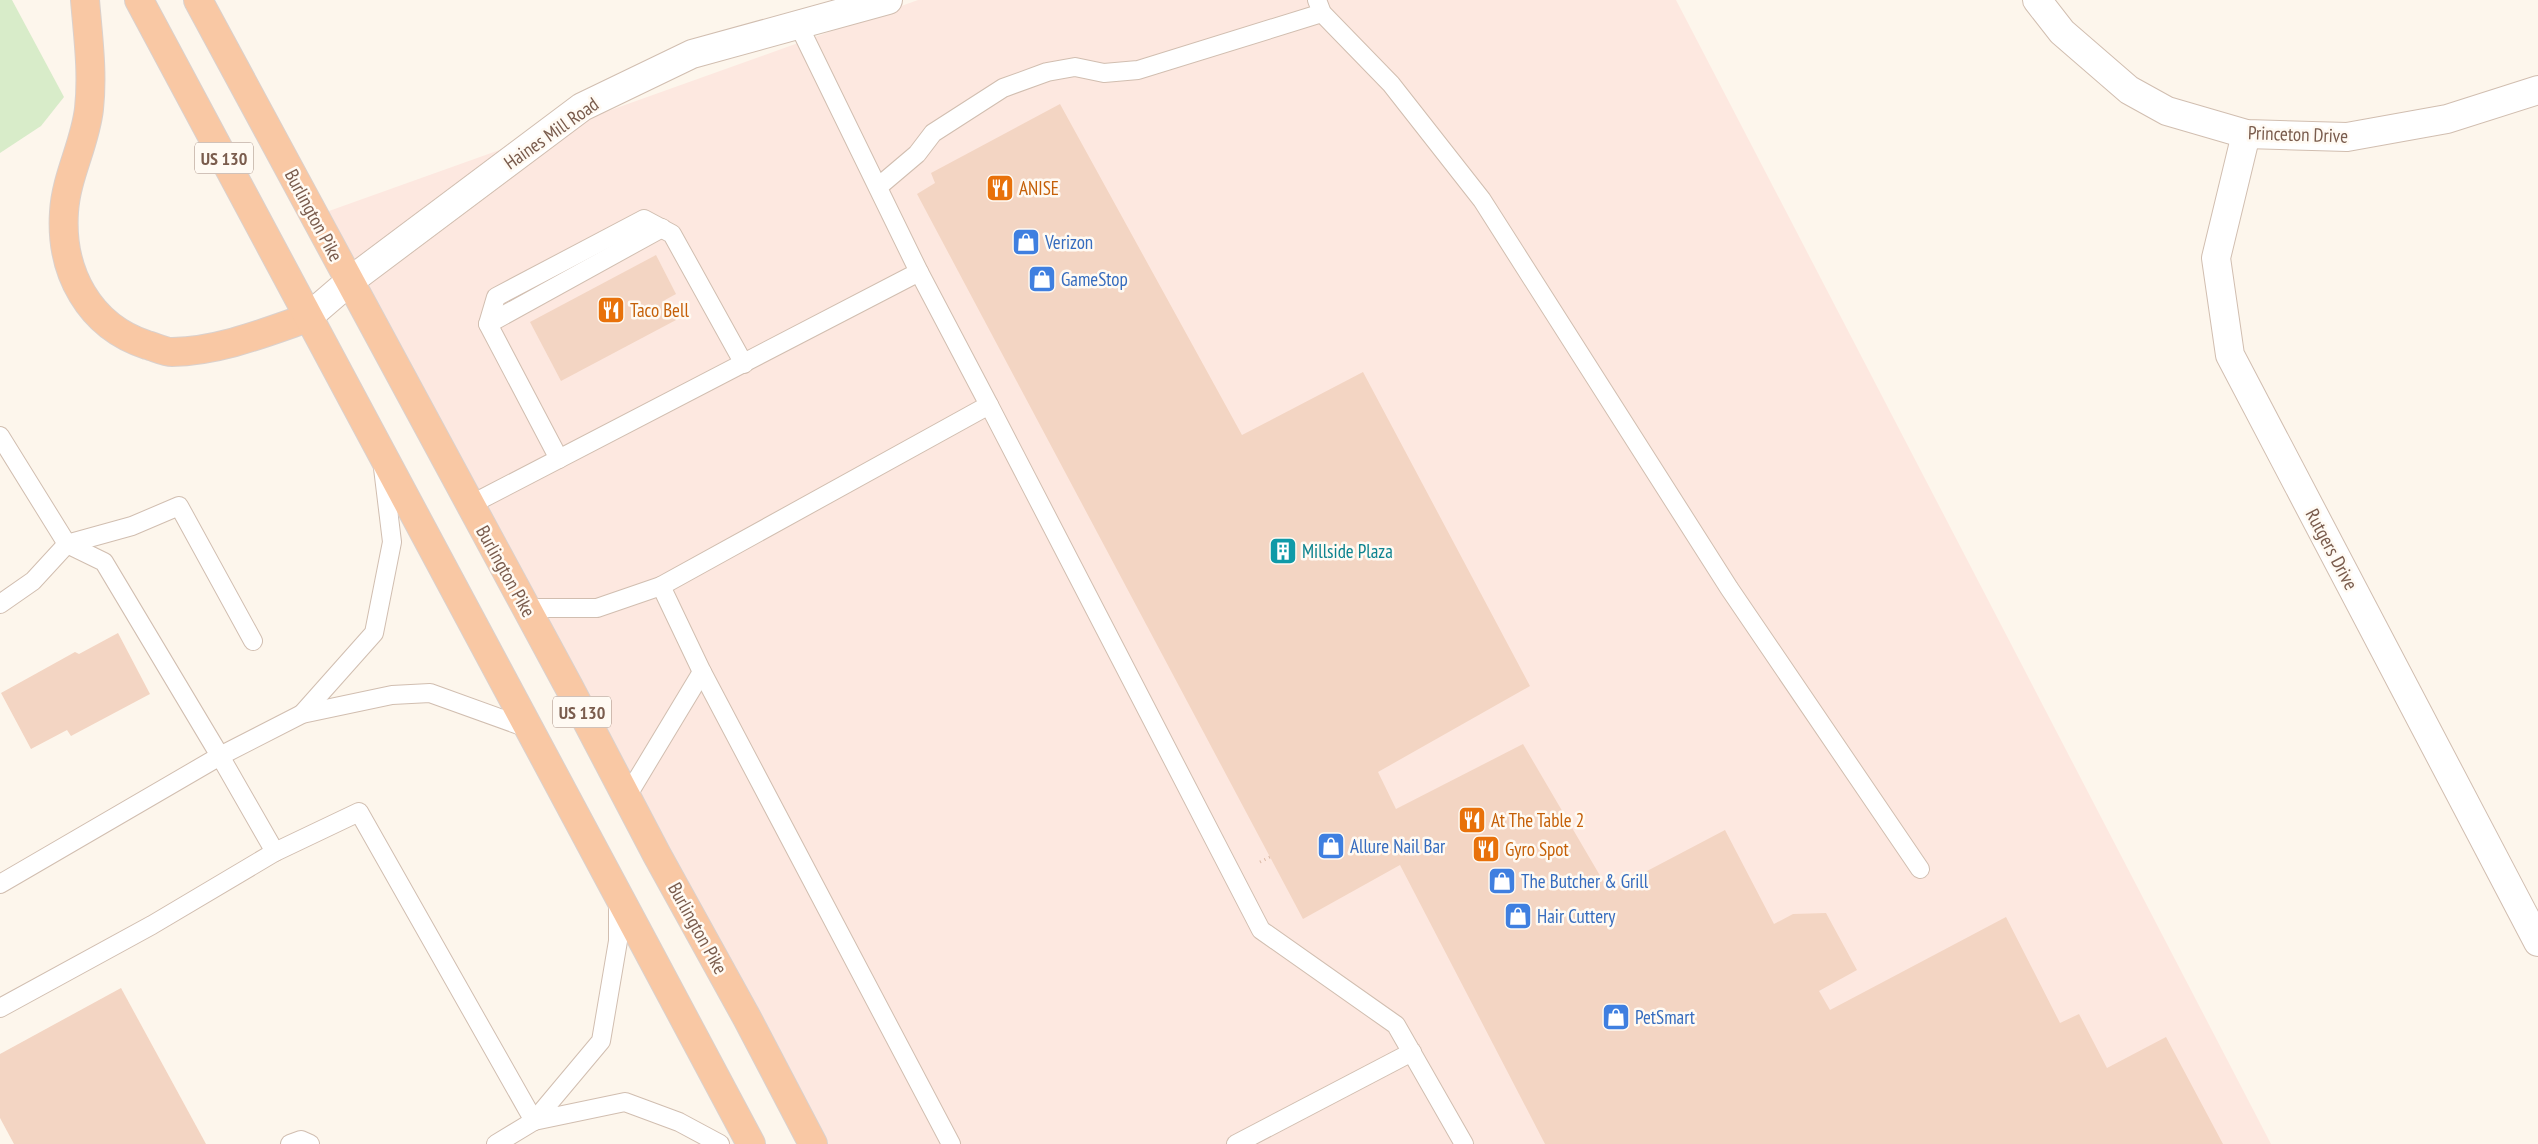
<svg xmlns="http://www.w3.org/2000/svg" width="2538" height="1144" font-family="'PT Sans Narrow',sans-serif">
<rect width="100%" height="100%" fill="#fdf6ec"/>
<polygon fill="#fde8e0" points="918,0 1676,0 2271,1144 813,1144 315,216"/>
<polygon fill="#d8ecc9" points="0,0 12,0 64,97 41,126 0,153"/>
<g fill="#f3d5c3">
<polygon points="1060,104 1242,435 1363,372 1530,686 1378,772 1396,809 1523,744 1609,891 1725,830 1774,924 1793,914 1826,913 1857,970 1819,991 1830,1010 2006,917 2060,1023 2079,1014 2107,1068 2166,1037 2223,1144 1545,1144 1400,865 1303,919 917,194 935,183 931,173"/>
<polygon points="656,255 676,294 665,300 676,320 561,381 530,322"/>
<polygon points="118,633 150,694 71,736 67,730 31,749 1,693 75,652 79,654"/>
<polygon points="121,988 206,1144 14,1144 0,1118 0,1054"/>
</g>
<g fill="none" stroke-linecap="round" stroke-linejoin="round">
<g stroke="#d1beb0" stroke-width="20">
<g id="service">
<polyline points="1317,0 1322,13 1391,84 1482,200 1729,588 1920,869"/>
<polyline points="878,187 917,154 933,133 1003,88 1047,72 1075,67 1104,73 1138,70 1322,13"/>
<polyline points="919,272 989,405 661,586 702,672 951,1144"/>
<polyline points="488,324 662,228"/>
<polyline points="989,405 1261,930 1396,1025 1464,1144"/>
<polyline points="0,436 67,544 104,562 220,756 302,714 392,695 430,693 530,729"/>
<polyline points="559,459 488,324 496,297 644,219 672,234 744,364"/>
<polyline points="470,505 919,272 798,24"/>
<polyline points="0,604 33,581 67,544 132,526 179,506 253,641"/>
<polyline points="526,608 597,608 661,586"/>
<polyline points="302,714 374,633 392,542 383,468"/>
<polyline points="626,798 702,672"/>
<polyline points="0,884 220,756 275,852"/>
<polyline points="0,1008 152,925 275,852 359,812 534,1121"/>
<polyline points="534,1121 625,1102 679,1122 720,1144"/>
<polyline points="290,1144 301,1140 310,1144"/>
<polyline points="496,1144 534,1121 601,1041 618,941 618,901"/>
<polyline points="1236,1144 1412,1052"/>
</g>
</g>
<g stroke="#d1beb0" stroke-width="30">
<g id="minor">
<polyline points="2037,0 2062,32 2129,90 2167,111 2246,134 2347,137 2447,119 2538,90"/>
<polyline points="2246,134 2216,258 2230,355 2538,942"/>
</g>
</g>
<g stroke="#d1beb0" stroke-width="30">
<polyline id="tertiary" points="307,318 350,281 582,107 692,54 888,0"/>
</g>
<g stroke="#dad1cd" stroke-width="30">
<g id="trunk">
<path d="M85 0C88 36 93 73 89 109 85 144 66 177 64 212 60 272 89 326 147 345 155 347 164 352 172 352 219 351 264 333 307 318"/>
<path d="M139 0C341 382 548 762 751 1144"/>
<polyline points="198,0 569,687 657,855 747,1018 813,1144"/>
</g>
</g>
<polyline stroke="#d9b8a5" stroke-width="3" stroke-dasharray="1 4" stroke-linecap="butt" points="1260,862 1270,857"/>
<use href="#service" stroke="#fff" stroke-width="18"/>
<use href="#minor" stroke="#fff" stroke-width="28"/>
<use href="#tertiary" stroke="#fff" stroke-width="28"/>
<use href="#trunk" stroke="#f9c8a4" stroke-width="28"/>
</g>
<defs>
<g id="restaurant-square" transform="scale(1.4375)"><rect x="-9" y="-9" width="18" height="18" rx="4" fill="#e8710a" stroke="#fffaf3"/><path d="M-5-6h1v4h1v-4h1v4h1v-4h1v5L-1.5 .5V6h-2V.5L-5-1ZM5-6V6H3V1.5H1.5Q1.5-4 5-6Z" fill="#fff"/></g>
<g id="shop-square" transform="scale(1.4375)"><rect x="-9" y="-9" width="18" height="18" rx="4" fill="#3f7fe0" stroke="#fffaf3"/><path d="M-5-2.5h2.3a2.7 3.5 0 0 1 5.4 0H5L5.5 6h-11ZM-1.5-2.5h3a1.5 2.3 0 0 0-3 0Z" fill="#fff"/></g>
<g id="building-square" transform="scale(1.4375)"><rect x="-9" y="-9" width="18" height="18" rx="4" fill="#0f9aa8" stroke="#fffaf3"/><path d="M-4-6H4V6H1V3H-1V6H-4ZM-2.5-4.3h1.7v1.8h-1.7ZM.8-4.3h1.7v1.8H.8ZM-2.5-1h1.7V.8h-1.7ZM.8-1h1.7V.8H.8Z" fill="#fff"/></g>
</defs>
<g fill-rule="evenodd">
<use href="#restaurant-square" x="1000" y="188"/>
<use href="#shop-square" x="1026" y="242"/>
<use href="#shop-square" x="1042" y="279"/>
<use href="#restaurant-square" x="611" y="310"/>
<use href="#building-square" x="1283" y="551"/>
<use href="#restaurant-square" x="1472" y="820"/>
<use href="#shop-square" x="1331" y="846"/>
<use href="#restaurant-square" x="1486" y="849"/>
<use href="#shop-square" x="1502" y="881"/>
<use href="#shop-square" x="1518" y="916"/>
<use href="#shop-square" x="1616" y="1017"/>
</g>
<g text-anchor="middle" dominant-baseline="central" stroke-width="5" stroke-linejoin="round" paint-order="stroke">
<g fill="#fffaf3" stroke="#a28b7f" stroke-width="1">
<rect x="195" y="142.5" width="58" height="31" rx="4"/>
<rect x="553" y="696.5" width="58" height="31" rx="4"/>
</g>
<g font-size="18" font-weight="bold" fill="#7a5c4d">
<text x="224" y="158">US 130</text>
<text x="582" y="712">US 130</text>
</g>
<g font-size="19" fill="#7a5c4d" stroke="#fffaf3">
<text transform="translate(551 133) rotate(-35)">Haines Mill Road</text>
<text transform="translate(2298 134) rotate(2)">Princeton Drive</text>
<text transform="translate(314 215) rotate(62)">Burlington Pike</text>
<text transform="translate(2332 549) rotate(62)">Rutgers Drive</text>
<text transform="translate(506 571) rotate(61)">Burlington Pike</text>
<text transform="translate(698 928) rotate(61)">Burlington Pike</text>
</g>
<g font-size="19" fill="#c56008" stroke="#fffaf3" text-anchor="start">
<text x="1019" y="188">ANISE</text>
<text x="630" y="310">Taco Bell</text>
<text x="1491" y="820">At The Table 2</text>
<text x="1505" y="849">Gyro Spot</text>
</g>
<g font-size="19" fill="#366cbe" stroke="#fffaf3" text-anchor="start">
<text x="1045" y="242">Verizon</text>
<text x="1061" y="279">GameStop</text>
<text x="1350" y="846">Allure Nail Bar</text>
<text x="1521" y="881">The Butcher &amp; Grill</text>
<text x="1537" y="916">Hair Cuttery</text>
<text x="1635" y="1017">PetSmart</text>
</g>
<g font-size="19" fill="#0d838f" stroke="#fffaf3" text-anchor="start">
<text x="1302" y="551">Millside Plaza</text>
</g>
</g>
</svg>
